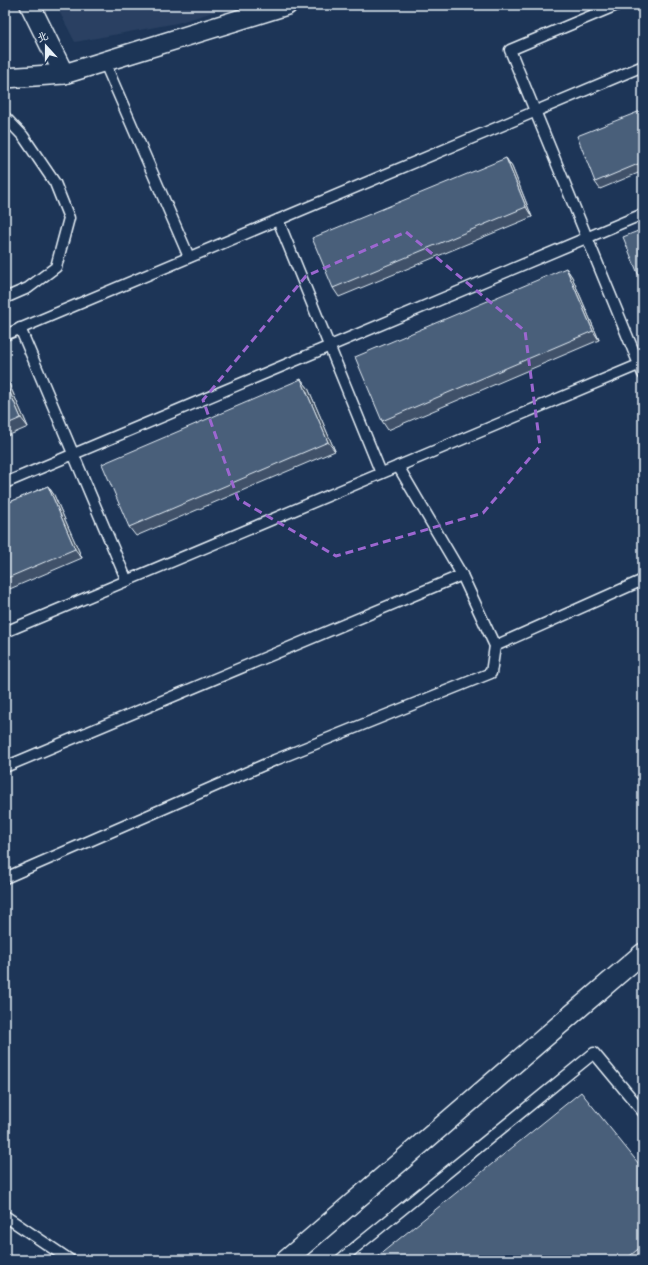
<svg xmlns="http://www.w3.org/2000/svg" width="648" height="1265" font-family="Caveat,'LXGW WenKai TC',sans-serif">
<rect width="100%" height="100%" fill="#1d3557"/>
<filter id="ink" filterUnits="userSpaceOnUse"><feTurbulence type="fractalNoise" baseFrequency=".025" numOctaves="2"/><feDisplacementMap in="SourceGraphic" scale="8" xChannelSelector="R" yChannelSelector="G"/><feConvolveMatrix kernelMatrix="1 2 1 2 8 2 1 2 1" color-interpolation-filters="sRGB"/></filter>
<g filter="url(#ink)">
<polygon fill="#2a4162" points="56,5 236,5 177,23 75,42"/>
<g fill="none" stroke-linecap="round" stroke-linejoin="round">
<g stroke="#e8f1f8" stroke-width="13">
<g id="service">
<polyline points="617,5 510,50 643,374"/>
<polyline points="104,61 189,257"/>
<polyline points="5,117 23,136 55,183 69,218 56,267 28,288 5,298"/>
<polyline points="278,220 381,473"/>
<polyline points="20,328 127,581"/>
<polyline points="5,335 643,66"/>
<polyline points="5,483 643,214"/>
<polyline points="5,632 643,363"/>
<polyline points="495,646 643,580"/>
<polyline points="5,767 462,575"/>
<polyline points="5,878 275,760 491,673 495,646 462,575 398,466"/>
<polyline points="5,1216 70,1260"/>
<polyline points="340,1260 594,1053 643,1112"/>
</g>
</g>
<g stroke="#e8f1f8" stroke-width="22">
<g id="minor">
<polyline points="30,5 64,74"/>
<polyline points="5,78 64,74 287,5"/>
<polyline points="286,1260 643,953"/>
</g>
</g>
<use href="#service" stroke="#1d3557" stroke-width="10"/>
<use href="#minor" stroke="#1d3557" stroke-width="19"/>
</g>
<g fill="#3f5169" stroke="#e8f1f8">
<polygon points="643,110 643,171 600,189 595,182"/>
<polygon points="506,158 512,167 532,217 339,297 333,288"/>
<polygon points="566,268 572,277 599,340 388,430 382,421"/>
<polygon points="5,375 28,427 5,437"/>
<polygon points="301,379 308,388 335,451 136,536 129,527"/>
<polygon points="48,486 54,495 82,558 5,591 5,504"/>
<polygon points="643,1169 643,1260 373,1260"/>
</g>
<g fill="#334255" stroke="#e8f1f8">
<polygon points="506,158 512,167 532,217 526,207"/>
<polygon points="566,268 572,277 599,340 593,331"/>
<polygon points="5,375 28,427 21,418 5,381"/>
<polygon points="301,379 308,388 335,451 328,442"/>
<polygon points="48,486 54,495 82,558 75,549"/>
</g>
<g fill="#495e7a" stroke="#e8f1f8">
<polygon points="643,110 643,162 595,182 577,136"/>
<polygon points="506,158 526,207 333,288 312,238"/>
<polygon points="643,229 643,286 623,237"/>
<polygon points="566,268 593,331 382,421 355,357"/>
<polygon points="301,379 328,442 129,527 102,464"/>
<polygon points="5,381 21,418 5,425"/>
<polygon points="48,486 75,549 5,579 5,504"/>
<polygon points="581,1092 643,1169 643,1245 625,1260 373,1260"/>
</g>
</g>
<path fill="none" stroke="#9c67d0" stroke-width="3" stroke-dasharray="8 5" stroke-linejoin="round" d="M406 232 525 331 540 446 483 513 336 556 238 499 203 400 306 276Z"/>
<rect width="648" height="1265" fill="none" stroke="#1d3557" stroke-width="20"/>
<rect x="10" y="10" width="628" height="1245" fill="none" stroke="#e8f1f8" stroke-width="1.5" filter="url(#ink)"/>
<g transform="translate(46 46) rotate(339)" stroke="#1d3557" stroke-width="3" paint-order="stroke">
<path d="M0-3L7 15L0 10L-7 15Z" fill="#e8f1f8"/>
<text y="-6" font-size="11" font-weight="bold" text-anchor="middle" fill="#e8f1f8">北</text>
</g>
</svg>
